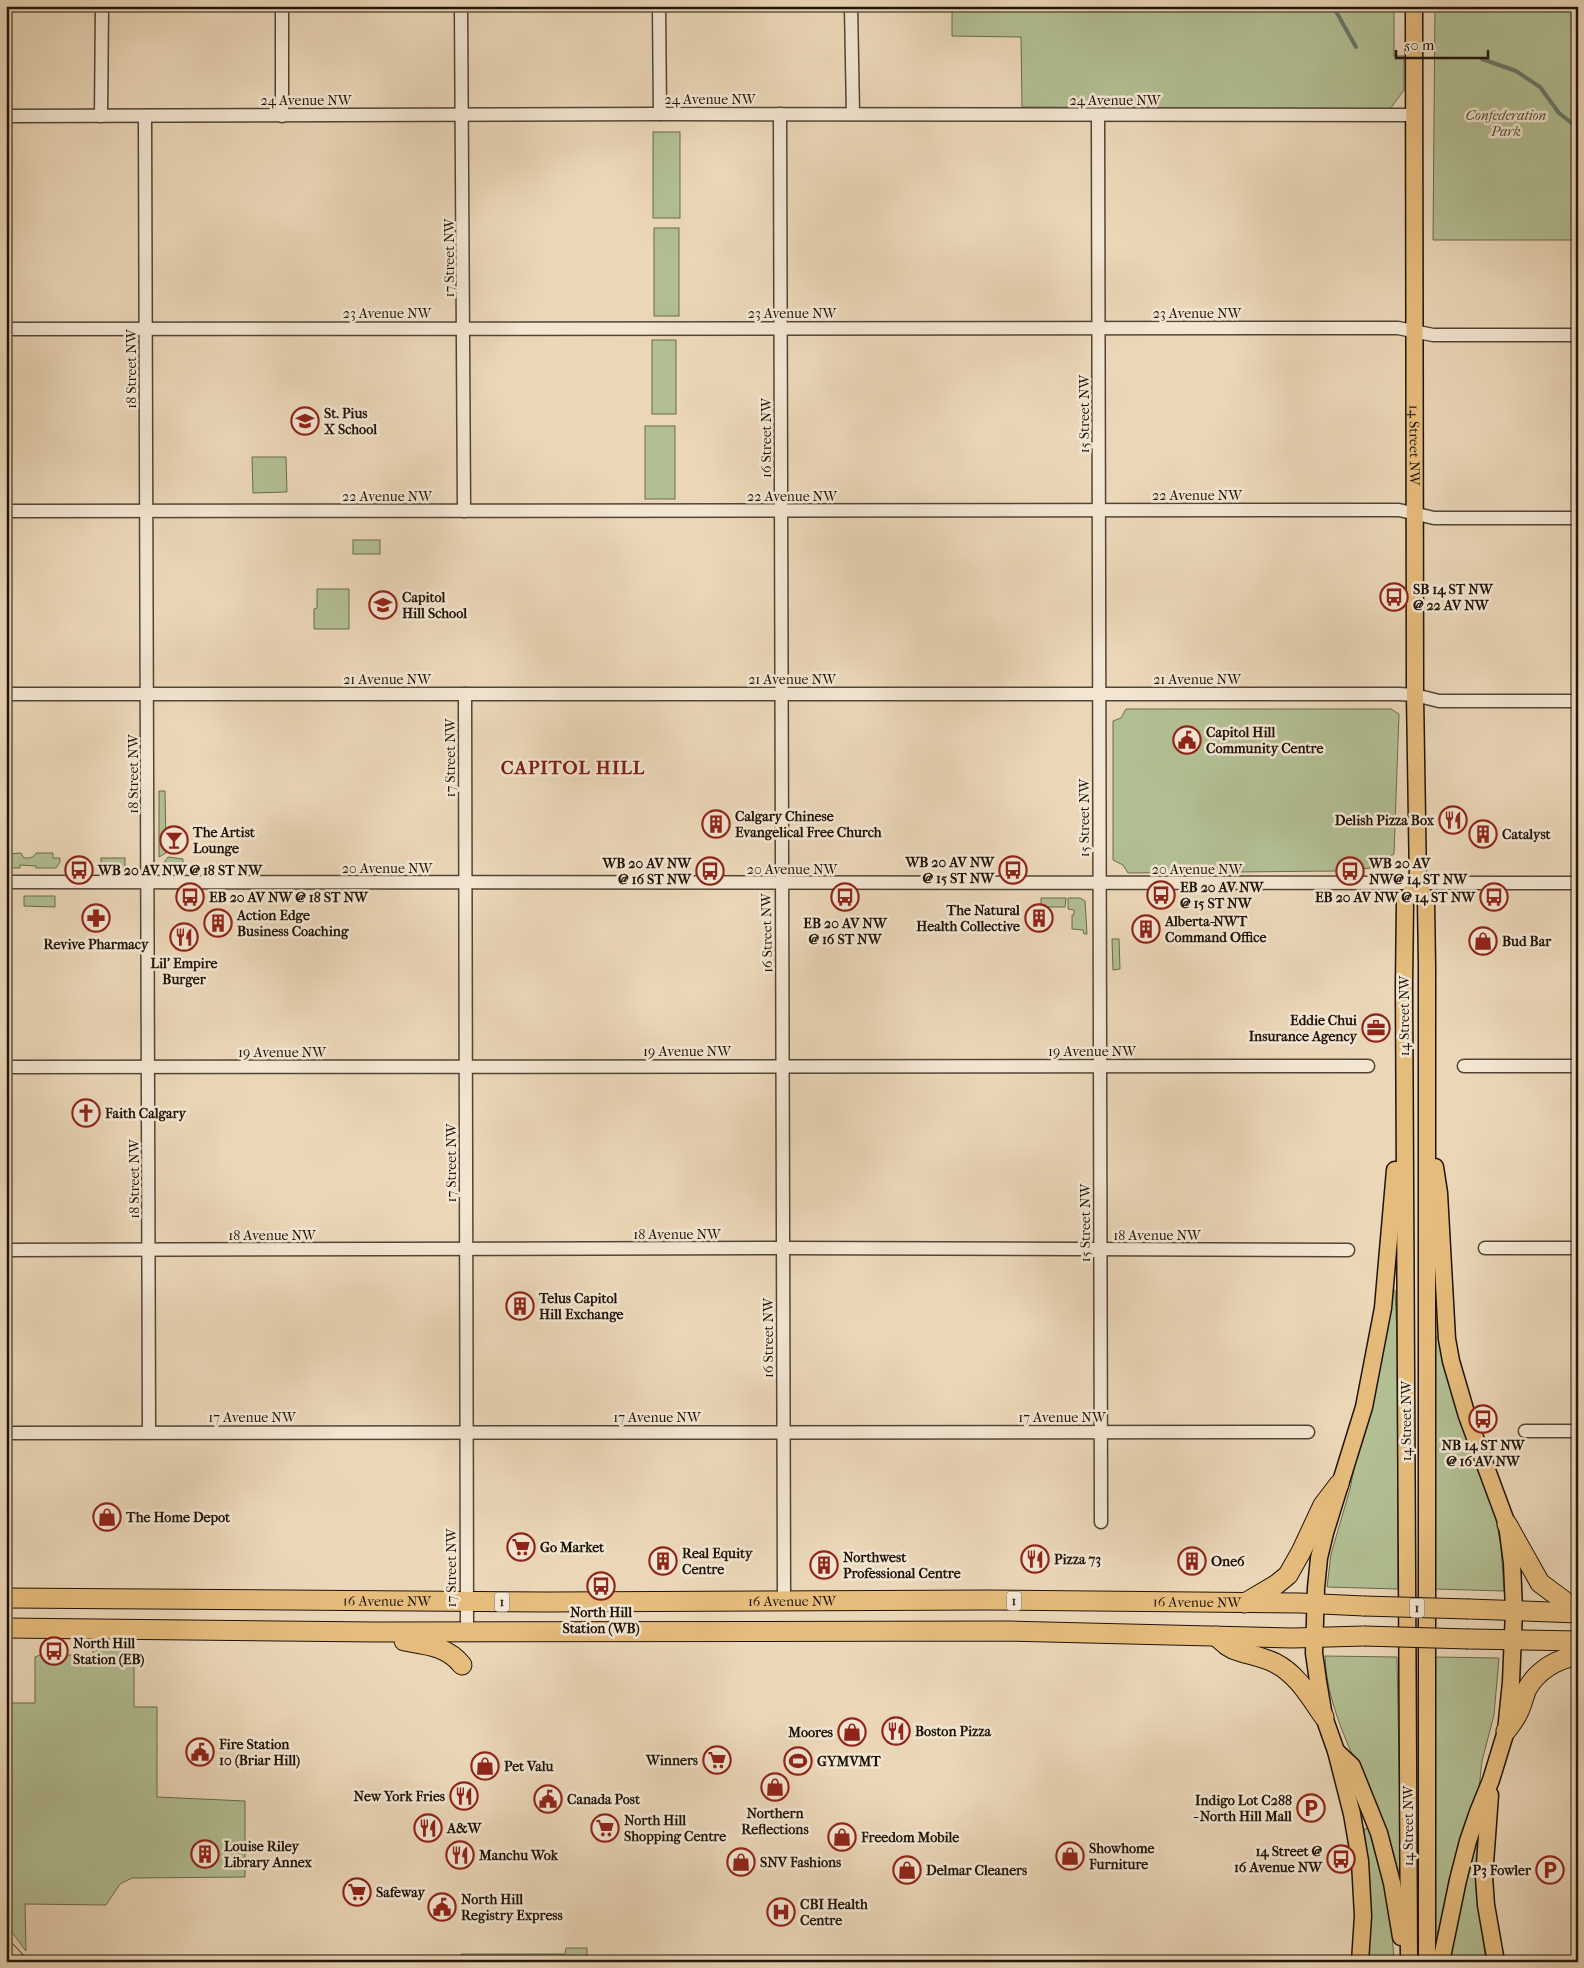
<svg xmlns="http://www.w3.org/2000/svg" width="1584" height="1968" font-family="'IM FELL French Canon',serif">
<rect width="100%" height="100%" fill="#ebd7b8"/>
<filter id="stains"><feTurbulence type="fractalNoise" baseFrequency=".004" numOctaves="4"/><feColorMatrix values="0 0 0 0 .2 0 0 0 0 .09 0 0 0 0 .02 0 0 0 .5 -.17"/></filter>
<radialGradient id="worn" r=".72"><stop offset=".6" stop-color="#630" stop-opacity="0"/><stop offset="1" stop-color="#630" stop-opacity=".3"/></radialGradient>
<g fill="#b2bf93" stroke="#686a4e">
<polygon points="952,6 1394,6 1394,56 1404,56 1404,90 1390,109 1022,107 1021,37 952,36"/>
<polygon points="1435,6 1578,6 1578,240 1433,240"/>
<rect x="653" y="132" width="27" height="86"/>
<rect x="654" y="228" width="25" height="88"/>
<rect x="652" y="340" width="24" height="74"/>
<rect x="645" y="426" width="30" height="73"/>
<polygon points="252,457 286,457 287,492 253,493"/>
<rect x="353" y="540" width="27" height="14"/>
<polygon points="317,589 349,589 349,629 314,629 314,609 317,608"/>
<polygon points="1126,709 1391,709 1399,714 1394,854 1385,860 1380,867 1340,871 1128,873 1123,865 1113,860 1113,721 1121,718"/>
<polygon points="159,791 165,791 166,845 166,853 159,857"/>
<path d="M21 853 24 858C29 858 34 858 36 853H53V858H60V862L56 868H36V866L20 865V868H6V854Z"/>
<path d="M168 857 183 859V868C175 868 169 870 163 864Z"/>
<rect x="101" y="858" width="24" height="10"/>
<polygon points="24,896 55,896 55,907 24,906"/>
<polygon points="1041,898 1066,898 1065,907 1041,907"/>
<polygon points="1068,898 1080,898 1085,901 1087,934 1084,934 1083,930 1072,929 1072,915 1074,915 1074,910 1068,909"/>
<polygon points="1112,939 1119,939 1120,969 1113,970"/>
<polygon points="1389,1290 1395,1290 1397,1338 1398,1589 1327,1587 1331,1554 1350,1489"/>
<polygon points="1435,1337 1441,1337 1496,1519 1501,1548 1504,1591 1435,1589"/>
<polygon points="93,1649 134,1649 134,1707 157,1707 157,1797 245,1801 245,1877 132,1878 120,1884 106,1905 25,1904 26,1951 6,1924 6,1703 35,1703 35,1657 40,1655 93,1655"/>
<path d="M1325 1656 1397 1657 1401 1869H1395C1390 1854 1386 1837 1381 1822 1361 1767 1327 1715 1325 1656Z"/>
<polygon points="1435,1657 1499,1658 1494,1715 1482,1761 1479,1789 1440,1932 1434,1932"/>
<path d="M1370 1828C1384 1871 1392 1916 1394 1962H1367C1370 1915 1370 1876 1364 1829Z"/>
<polygon points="1474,1845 1479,1845 1479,1909 1486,1962 1448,1962"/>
<polygon points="566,1948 587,1948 587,1962 461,1962 461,1954 565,1954"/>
</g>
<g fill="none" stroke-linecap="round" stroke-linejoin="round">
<g stroke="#68786d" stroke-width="4">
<polyline points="1333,6 1356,47"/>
<polyline points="1482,59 1516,71 1540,87 1559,113 1578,128"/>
</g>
<g stroke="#524535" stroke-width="15">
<g id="minor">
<polyline points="282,6 282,116"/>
<polyline points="461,6 464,511"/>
<polyline points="659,6 660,114"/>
<polyline points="851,6 853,114"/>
<polyline points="780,114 784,1602"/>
<polyline points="1098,115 1101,1522"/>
<polyline points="6,116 660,114 1415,115"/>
<polyline points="101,116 102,6"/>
<polyline points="145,116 149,1432"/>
<polyline points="6,329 1398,328 1433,335 1578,335"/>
<polyline points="6,511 1399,510 1434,518 1578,518"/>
<polyline points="6,694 1399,694 1415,695 1439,701 1578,701"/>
<polyline points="465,694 467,1632"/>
<polyline points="6,882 1578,883"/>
<polyline points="1464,1066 1578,1066"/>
<polyline points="6,1067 1368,1066"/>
<polyline points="1485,1248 1578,1248"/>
<polyline points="6,1250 783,1248 1348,1250"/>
<polyline points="1525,1431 1578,1431"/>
<polyline points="6,1433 1308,1432"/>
</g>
</g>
<g stroke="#1f1409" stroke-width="19">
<g id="major">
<path id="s1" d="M1414 6 1415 695 1418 883 1426 901 1427 966V1962"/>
<polyline points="1435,1167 1439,1193 1447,1339 1451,1361 1467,1416 1507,1524 1512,1563 1514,1610 1511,1682 1506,1731 1491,1780 1478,1812 1468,1841 1458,1880 1441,1962"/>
<polyline points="1336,1751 1352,1766 1379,1833 1392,1883 1401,1937"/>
<polyline points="1490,1795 1484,1877 1486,1905 1496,1962"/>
<polyline points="1360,1962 1363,1916 1360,1861 1352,1814 1336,1751 1324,1717 1318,1681 1314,1653 1316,1588 1319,1558 1325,1533 1364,1407 1383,1308 1395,1170"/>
<polyline points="1409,1962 1404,986 1405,901 1418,883"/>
</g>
</g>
<g stroke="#1f1409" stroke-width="21">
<g id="highway">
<polyline points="1507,1524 1540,1583 1578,1611"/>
<path id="s2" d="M6 1598 547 1602 988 1600 1300 1603 1364 1606"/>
<polyline points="1245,1603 1277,1584 1288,1575 1301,1552 1323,1505 1339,1484"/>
<polyline points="1469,1609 1578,1613"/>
<polyline points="6,1628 375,1632 1009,1631 1293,1638 1364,1636"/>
<path d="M1216 1636C1223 1642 1229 1649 1238 1651 1250 1655 1263 1657 1275 1663 1297 1674 1310 1697 1324 1717"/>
<polyline points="1469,1639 1578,1641"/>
<path d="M404 1641C427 1645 447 1646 462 1665"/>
<path d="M1506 1731C1510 1726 1514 1721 1517 1715 1522 1707 1523 1698 1527 1689 1537 1671 1557 1658 1578 1656"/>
</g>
</g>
<use href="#minor" stroke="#f2e5d1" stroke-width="12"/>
<use href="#major" stroke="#e6bc7c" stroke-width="16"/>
<use href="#highway" stroke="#e6bc7c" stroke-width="19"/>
<g stroke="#1f1409" stroke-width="1">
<polyline points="6,1933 12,1943 30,1962"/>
<polyline points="6,1948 18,1962"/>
</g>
<g stroke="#1f1409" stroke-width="21" stroke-linecap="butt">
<g id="highway-bridge">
<polyline points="1364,1606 1469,1609"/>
<polyline points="1364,1636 1469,1639"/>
</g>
</g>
<use href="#highway-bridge" stroke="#e6bc7c" stroke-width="19"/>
</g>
<defs>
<g id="school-ring" transform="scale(1.4375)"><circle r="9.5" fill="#f2e5d1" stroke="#8f2418" stroke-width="1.5"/><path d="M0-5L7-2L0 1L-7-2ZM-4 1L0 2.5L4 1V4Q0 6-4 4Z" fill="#8f2418"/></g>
<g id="bus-ring" transform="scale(1.4375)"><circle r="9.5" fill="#f2e5d1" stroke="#8f2418" stroke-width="1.5"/><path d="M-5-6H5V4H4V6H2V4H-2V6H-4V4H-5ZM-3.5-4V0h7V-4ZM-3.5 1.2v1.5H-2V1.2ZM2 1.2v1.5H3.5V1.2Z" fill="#8f2418"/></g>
<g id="civic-ring" transform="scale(1.4375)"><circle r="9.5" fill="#f2e5d1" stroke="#8f2418" stroke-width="1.5"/><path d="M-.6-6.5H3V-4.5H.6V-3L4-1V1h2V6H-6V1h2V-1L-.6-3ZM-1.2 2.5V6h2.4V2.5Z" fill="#8f2418"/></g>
<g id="restaurant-ring" transform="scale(1.4375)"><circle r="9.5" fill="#f2e5d1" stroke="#8f2418" stroke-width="1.5"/><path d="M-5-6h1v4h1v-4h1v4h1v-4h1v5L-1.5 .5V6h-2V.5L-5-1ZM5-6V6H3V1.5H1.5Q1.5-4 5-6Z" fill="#8f2418"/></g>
<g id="building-ring" transform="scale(1.4375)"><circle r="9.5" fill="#f2e5d1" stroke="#8f2418" stroke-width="1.5"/><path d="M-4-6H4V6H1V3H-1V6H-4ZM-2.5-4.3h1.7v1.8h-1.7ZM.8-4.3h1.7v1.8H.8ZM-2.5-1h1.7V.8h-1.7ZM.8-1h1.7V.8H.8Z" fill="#8f2418"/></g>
<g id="bar-ring" transform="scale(1.4375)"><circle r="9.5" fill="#f2e5d1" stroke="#8f2418" stroke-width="1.5"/><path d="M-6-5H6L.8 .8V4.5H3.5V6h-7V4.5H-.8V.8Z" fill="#8f2418"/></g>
<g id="pharmacy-ring" transform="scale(1.4375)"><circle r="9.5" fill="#f2e5d1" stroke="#8f2418" stroke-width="1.5"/><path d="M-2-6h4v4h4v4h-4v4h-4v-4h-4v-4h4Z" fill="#8f2418"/></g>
<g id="shop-ring" transform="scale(1.4375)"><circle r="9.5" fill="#f2e5d1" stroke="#8f2418" stroke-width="1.5"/><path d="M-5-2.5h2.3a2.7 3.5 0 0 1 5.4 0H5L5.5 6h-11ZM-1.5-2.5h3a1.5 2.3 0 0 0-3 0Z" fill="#8f2418"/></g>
<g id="office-ring" transform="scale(1.4375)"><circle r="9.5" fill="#f2e5d1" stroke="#8f2418" stroke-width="1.5"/><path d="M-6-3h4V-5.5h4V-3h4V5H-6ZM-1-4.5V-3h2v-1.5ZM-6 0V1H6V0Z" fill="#8f2418"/></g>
<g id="church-ring" transform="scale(1.4375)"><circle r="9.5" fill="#f2e5d1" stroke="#8f2418" stroke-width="1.5"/><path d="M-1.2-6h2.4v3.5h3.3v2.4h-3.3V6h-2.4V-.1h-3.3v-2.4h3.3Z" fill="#8f2418"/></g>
<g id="supermarket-ring" transform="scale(1.4375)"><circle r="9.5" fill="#f2e5d1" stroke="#8f2418" stroke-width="1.5"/><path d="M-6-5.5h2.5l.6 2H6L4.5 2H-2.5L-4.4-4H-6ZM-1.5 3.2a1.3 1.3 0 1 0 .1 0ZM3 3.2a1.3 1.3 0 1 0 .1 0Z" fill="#8f2418"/></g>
<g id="stadium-ring" transform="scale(1.4375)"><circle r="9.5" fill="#f2e5d1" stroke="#8f2418" stroke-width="1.5"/><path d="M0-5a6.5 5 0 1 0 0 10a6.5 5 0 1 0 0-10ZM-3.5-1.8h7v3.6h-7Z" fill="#8f2418"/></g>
<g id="parking-ring" transform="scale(1.4375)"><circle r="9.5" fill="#f2e5d1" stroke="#8f2418" stroke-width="1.5"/><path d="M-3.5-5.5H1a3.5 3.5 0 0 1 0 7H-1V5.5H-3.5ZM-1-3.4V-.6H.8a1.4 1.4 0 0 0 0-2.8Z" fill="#8f2418"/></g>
<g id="hospital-ring" transform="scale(1.4375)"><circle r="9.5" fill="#f2e5d1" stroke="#8f2418" stroke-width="1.5"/><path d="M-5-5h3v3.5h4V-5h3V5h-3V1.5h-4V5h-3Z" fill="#8f2418"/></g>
</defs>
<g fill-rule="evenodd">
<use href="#school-ring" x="305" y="421"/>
<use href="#bus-ring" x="1394" y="597"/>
<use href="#school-ring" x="383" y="605"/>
<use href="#civic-ring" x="1187" y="740"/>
<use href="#restaurant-ring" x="1453" y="820"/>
<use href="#building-ring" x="716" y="824"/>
<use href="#building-ring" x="1483" y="834"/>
<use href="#bar-ring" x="174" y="840"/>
<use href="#bus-ring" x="79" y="870"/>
<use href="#bus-ring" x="1013" y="870"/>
<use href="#bus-ring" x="710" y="871"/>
<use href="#bus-ring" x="1350" y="871"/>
<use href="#bus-ring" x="1161" y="895"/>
<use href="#bus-ring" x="190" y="897"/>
<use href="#bus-ring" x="845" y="897"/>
<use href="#bus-ring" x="1494" y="897"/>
<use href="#pharmacy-ring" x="96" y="918"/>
<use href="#building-ring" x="1039" y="918"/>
<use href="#building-ring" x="218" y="923"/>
<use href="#building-ring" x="1146" y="929"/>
<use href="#restaurant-ring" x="184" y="937"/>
<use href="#shop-ring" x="1483" y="941"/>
<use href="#office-ring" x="1376" y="1028"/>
<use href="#church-ring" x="86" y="1113"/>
<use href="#building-ring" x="520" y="1306"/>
<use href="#bus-ring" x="1483" y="1419"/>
<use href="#shop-ring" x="107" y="1517"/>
<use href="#supermarket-ring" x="521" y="1547"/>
<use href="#restaurant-ring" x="1035" y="1559"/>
<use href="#building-ring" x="663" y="1561"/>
<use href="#building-ring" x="1192" y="1561"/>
<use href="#building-ring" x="824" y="1565"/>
<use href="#bus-ring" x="601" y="1586"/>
<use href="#bus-ring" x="54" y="1651"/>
<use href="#restaurant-ring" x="896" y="1731"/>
<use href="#shop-ring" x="852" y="1732"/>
<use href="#civic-ring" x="200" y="1752"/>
<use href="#supermarket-ring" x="717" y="1760"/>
<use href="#stadium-ring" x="798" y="1761"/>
<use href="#shop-ring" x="485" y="1766"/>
<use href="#shop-ring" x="775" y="1787"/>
<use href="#restaurant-ring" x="464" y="1796"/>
<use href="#civic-ring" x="548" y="1799"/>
<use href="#parking-ring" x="1311" y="1808"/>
<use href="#restaurant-ring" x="428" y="1828"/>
<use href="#supermarket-ring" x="605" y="1828"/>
<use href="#shop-ring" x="842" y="1837"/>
<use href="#building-ring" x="205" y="1854"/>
<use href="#restaurant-ring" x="460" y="1855"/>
<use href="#shop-ring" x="1070" y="1856"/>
<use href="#bus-ring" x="1341" y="1859"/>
<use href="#shop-ring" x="741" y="1862"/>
<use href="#shop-ring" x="907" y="1870"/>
<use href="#parking-ring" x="1550" y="1870"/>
<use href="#supermarket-ring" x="357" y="1892"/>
<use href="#civic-ring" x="442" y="1907"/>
<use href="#hospital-ring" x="781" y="1912"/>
</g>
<g text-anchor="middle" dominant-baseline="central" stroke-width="5" stroke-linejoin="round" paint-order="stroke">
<g fill="#f2e5d1" stroke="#5e5345" stroke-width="1">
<rect x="1006.5" y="1591.5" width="15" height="19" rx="4"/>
<rect x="494.5" y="1592.5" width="15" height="19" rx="4"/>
<rect x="1409.5" y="1598.5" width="15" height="19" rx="4"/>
</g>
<g font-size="12" font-weight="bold" fill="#1f1409">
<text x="1014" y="1601">1</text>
<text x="502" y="1602">1</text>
<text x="1417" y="1608">1</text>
</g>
<g font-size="14" fill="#1f1409" stroke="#f2e5d1">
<text x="710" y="99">24 Avenue NW</text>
<text x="306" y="100">24 Avenue NW</text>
<text x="1115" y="100">24 Avenue NW</text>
<text transform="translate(449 258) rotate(-90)">17 Street NW</text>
<text x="387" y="313">23 Avenue NW</text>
<text x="792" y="313">23 Avenue NW</text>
<text x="1197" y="313">23 Avenue NW</text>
<text transform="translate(131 369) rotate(-90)">18 Street NW</text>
<text transform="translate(1084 414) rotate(-90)">15 Street NW</text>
<text transform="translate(766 438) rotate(-90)">16 Street NW</text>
<text stroke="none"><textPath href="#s1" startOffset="439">14 Street NW</textPath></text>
<text x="1197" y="495">22 Avenue NW</text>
<text x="387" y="496">22 Avenue NW</text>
<text x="792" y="496">22 Avenue NW</text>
<text x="387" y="679">21 Avenue NW</text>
<text x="792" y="679">21 Avenue NW</text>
<text x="1197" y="679">21 Avenue NW</text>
<text transform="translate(450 758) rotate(-90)">17 Street NW</text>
<text transform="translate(133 774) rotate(-90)">18 Street NW</text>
<text transform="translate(1084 818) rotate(-90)">15 Street NW</text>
<text x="387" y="868">20 Avenue NW</text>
<text x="792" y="869">20 Avenue NW</text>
<text x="1197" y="869">20 Avenue NW</text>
<text transform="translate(767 933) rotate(-91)">16 Street NW</text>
<text transform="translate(1404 1016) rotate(-90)">14 Street NW</text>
<text x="687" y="1051">19 Avenue NW</text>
<text x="1092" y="1051">19 Avenue NW</text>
<text x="282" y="1052">19 Avenue NW</text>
<text transform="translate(451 1163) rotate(-90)">17 Street NW</text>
<text transform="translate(134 1179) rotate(-90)">18 Street NW</text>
<text transform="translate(1085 1223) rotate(-90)">15 Street NW</text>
<text x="677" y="1234">18 Avenue NW</text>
<text x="272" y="1235">18 Avenue NW</text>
<text x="1157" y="1235">18 Avenue NW</text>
<text transform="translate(768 1338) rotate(-90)">16 Street NW</text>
<text x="252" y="1417">17 Avenue NW</text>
<text x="657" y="1417">17 Avenue NW</text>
<text x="1062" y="1417">17 Avenue NW</text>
<text transform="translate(1406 1421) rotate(-90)">14 Street NW</text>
<text transform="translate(451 1568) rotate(-90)">17 Street NW</text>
<text stroke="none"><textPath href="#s2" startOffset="381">16 Avenue NW</textPath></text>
<text stroke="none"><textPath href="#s2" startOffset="786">16 Avenue NW</textPath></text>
<text stroke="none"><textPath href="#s2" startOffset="1191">16 Avenue NW</textPath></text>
<text transform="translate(1408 1826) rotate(-90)">14 Street NW</text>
</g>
<g font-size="14" font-style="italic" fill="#525039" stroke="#f2e5d1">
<text x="1506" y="115">Confederation<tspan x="1506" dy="16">Park</tspan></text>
</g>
<g font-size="14" font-weight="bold" fill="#1f1409" stroke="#f2e5d1" text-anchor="start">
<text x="324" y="413">St. Pius<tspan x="324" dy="16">X School</tspan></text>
<text x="1413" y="589">SB 14 ST NW<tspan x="1413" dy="16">@ 22 AV NW</tspan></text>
<text x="402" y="597">Capitol<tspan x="402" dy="16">Hill School</tspan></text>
<text x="1206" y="732">Capitol Hill<tspan x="1206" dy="16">Community Centre</tspan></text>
<text x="735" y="816">Calgary Chinese<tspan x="735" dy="16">Evangelical Free Church</tspan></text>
<text x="1434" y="820" text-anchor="end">Delish Pizza Box</text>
<text x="193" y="832">The Artist<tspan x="193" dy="16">Lounge</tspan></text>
<text x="1502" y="834">Catalyst</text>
<text x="994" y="862" text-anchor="end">WB 20 AV NW<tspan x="994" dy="16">@ 15 ST NW</tspan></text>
<text x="691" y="863" text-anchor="end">WB 20 AV NW<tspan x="691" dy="16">@ 16 ST NW</tspan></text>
<text x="1369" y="863">WB 20 AV<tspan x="1369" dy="16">NW@ 14 ST NW</tspan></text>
<text x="98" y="870">WB 20 AV NW @ 18 ST NW</text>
<text x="1180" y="887">EB 20 AV NW<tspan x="1180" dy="16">@ 15 ST NW</tspan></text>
<text x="209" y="897">EB 20 AV NW @ 18 ST NW</text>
<text x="1475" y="897" text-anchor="end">EB 20 AV NW @ 14 ST NW</text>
<text x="1020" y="910" text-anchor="end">The Natural<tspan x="1020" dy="16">Health Collective</tspan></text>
<text x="237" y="915">Action Edge<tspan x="237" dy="16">Business Coaching</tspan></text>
<text x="1165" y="921">Alberta-NWT<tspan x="1165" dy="16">Command Office</tspan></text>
<text x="845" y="923" text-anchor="middle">EB 20 AV NW<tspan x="845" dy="16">@ 16 ST NW</tspan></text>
<text x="1502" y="941">Bud Bar</text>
<text x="96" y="944" text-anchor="middle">Revive Pharmacy</text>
<text x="184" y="963" text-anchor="middle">Lil' Empire<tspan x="184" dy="16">Burger</tspan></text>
<text x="1357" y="1020" text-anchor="end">Eddie Chui<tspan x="1357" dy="16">Insurance Agency</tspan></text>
<text x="105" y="1113">Faith Calgary</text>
<text x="539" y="1298">Telus Capitol<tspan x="539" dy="16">Hill Exchange</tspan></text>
<text x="1483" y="1445" text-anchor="middle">NB 14 ST NW<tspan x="1483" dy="16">@ 16 AV NW</tspan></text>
<text x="126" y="1517">The Home Depot</text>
<text x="540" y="1547">Go Market</text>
<text x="682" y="1553">Real Equity<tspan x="682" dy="16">Centre</tspan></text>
<text x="843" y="1557">Northwest<tspan x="843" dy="16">Professional Centre</tspan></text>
<text x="1054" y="1559">Pizza 73</text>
<text x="1211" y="1561">One6</text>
<text x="601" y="1612" text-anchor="middle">North Hill<tspan x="601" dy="16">Station (WB)</tspan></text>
<text x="73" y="1643">North Hill<tspan x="73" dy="16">Station (EB)</tspan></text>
<text x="915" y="1731">Boston Pizza</text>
<text x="833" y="1732" text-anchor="end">Moores</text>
<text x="219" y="1744">Fire Station<tspan x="219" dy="16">10 (Briar Hill)</tspan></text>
<text x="698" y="1760" text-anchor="end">Winners</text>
<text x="817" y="1761">GYMVMT</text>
<text x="504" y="1766">Pet Valu</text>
<text x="445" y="1796" text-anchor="end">New York Fries</text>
<text x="567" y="1799">Canada Post</text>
<text x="1292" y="1800" text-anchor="end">Indigo Lot C288<tspan x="1292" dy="16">- North Hill Mall</tspan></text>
<text x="775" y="1813" text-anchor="middle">Northern<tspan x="775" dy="16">Reflections</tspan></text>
<text x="624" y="1820">North Hill<tspan x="624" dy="16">Shopping Centre</tspan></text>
<text x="447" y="1828">A&amp;W</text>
<text x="861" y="1837">Freedom Mobile</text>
<text x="224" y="1846">Louise Riley<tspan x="224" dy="16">Library Annex</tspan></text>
<text x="1089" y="1848">Showhome<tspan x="1089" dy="16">Furniture</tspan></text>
<text x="1322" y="1851" text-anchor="end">14 Street @<tspan x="1322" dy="16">16 Avenue NW</tspan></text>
<text x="479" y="1855">Manchu Wok</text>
<text x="760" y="1862">SNV Fashions</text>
<text x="926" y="1870">Delmar Cleaners</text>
<text x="1531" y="1870" text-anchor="end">P3 Fowler</text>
<text x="376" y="1892">Safeway</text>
<text x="461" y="1899">North Hill<tspan x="461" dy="16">Registry Express</tspan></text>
<text x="800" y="1904">CBI Health<tspan x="800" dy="16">Centre</tspan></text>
</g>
<g font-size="19" font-weight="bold" letter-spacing="1" fill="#7a1f14" stroke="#f2e5d1">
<text x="573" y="768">CAPITOL HILL</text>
</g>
</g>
<rect width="1584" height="1968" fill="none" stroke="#ebd7b8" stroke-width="25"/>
<rect x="8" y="8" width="1569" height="1953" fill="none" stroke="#1f1409" stroke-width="2.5"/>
<rect x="12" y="12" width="1559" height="1943" fill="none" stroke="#1f1409"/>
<path d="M1396 50v8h92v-8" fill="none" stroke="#1f1409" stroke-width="2.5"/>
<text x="1404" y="50" font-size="15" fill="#1f1409" stroke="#f2e5d1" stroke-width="4" paint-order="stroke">50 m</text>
<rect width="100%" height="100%" filter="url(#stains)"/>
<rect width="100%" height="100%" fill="url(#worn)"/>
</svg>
